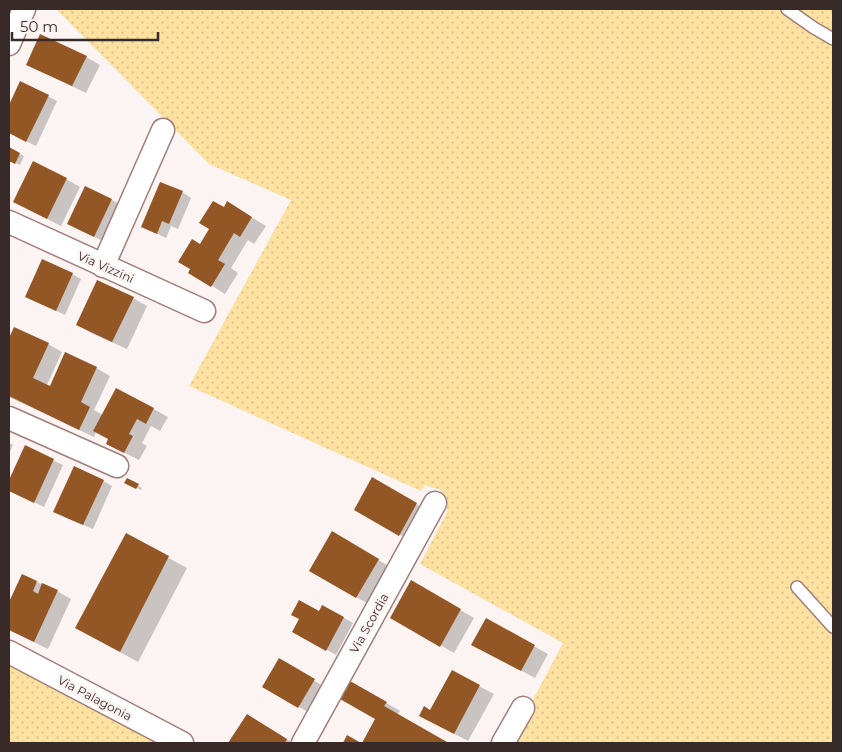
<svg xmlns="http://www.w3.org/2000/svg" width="842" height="752" font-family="Montserrat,sans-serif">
<defs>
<pattern id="grass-dots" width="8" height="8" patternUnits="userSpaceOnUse" patternTransform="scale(1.25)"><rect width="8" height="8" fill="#fce1a0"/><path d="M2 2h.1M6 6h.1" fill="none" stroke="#d9c18a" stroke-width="1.8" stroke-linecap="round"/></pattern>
</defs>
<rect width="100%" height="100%" fill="#fcf4f3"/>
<g fill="url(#grass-dots)">
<polygon points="56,9 833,9 833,743 510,743 563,643 420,564 447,512 447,498 441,490 425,485 421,491 189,386 291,200 209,164"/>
<polygon points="9,662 157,743 9,743"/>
</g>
<g fill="#0003">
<polygon points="86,57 100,65 86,93 42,72"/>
<polygon points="21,82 57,101 36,146 9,133 9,107"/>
<polygon points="9,149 24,156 20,165 9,160"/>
<polygon points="66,179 80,187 61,226 14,202"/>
<polygon points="182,192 191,198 178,229 171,226 166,238 143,227"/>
<polygon points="112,200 121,205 103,241 78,229"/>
<polygon points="224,209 241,211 266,226 254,244 248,240 231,268 238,273 225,294 190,272 200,245"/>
<polygon points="72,274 81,279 65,315 26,297"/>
<polygon points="133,298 147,306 127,349 91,333 78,325"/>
<polygon points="9,338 48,344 62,352 47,385 51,387 96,368 110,376 94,410 103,415 117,389 168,417 160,431 151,426 142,443 147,446 139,460 121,451 109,439 96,431 94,437 9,397"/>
<polygon points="9,443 13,445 9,454"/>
<polygon points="25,447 63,465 44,507 9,490 9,483"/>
<polygon points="372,479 430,512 413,542 355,510"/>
<polygon points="127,480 142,488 141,490 126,482"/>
<polygon points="103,481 112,486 93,529 64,517"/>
<polygon points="332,533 392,568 370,605 310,570"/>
<polygon points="126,535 187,568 138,662 76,628"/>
<polygon points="22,575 57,591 71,599 48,649 9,630 9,605"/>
<polygon points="412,582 474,618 454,653 392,617"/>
<polygon points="323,606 353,623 336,655 294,631 319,613"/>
<polygon points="486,620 548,654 535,678 487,652"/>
<polygon points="280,660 323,686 308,712 264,687"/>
<polygon points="452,672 494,694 468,741 434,723 431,712"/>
<polygon points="350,682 400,711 397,715 447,743 364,743 377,719"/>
<polygon points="247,715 261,723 293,743 229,743"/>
</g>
<g fill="#935625">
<polygon points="40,34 87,56 72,86 26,65"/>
<polygon points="20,81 49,95 26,142 9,133 9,105"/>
<polygon points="9,147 20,153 15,164 9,161"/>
<polygon points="33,161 67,178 47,219 13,202"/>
<polygon points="160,182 183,191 169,224 162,221 157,234 141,227"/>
<polygon points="85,186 112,199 94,237 67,224"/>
<polygon points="213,201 224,207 227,201 252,217 240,237 234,233 218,260 225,264 211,287 188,273 190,269 178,262 192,239 200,244 209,229 199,223"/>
<polygon points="42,259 73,273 56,311 25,297"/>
<polygon points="97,280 134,297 112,342 76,325"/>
<polygon points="14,327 49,343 33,378 50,386 65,352 97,367 81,402 90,407 79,430 9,396 9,338"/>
<polygon points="116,388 154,408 146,424 137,419 129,434 133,436 124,453 106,444 108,439 93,431"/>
<polygon points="25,445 54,459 34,503 9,491 9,480"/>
<polygon points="74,466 104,480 83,525 53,512"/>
<polygon points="372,477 417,503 399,536 354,510"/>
<polygon points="127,478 139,484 136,489 124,483"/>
<polygon points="332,531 379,559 356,598 309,571"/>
<polygon points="126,533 169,556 120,652 75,628"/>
<polygon points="22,574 37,581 33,591 38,594 42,583 58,590 34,642 9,630 9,602"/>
<polygon points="411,580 461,609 440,647 390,618"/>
<polygon points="299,600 319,611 322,605 344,617 326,651 292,632 299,619 291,615"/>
<polygon points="486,618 535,645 521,671 471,645"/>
<polygon points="279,658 315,679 298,708 262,687"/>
<polygon points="452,670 480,685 454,734 419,716 424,706 430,710"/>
<polygon points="350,681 387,702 384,706 447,742 447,743 362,743 375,719 340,699"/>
<polygon points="247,714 287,739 285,743 228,743"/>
<polygon points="347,735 361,743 343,743"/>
</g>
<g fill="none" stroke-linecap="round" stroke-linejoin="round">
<g stroke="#a17e7b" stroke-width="14">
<g id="service">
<polyline points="787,9 814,28 833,39"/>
<polyline points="797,587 833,627"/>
</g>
</g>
<g stroke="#a17e7b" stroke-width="25">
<g id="minor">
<polyline points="9,44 24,9"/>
<polyline points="9,222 204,311"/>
<polyline points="103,266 163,130"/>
<polyline points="9,418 117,466"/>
<polyline points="9,652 182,743"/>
<polyline points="303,743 435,503"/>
<polyline points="503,743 523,708"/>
</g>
</g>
<use href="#service" stroke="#fff" stroke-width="11"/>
<use href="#minor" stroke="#fff" stroke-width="22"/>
</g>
<g text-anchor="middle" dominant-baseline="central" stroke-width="5" stroke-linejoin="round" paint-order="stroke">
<g font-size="12" fill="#382a29" stroke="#fcf4f3">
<text transform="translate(106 267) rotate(24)">Via Vizzini</text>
<text transform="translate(369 623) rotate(-61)">Via Scordia</text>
<text transform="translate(95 698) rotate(28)">Via Palagonia</text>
</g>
</g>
<rect width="842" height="752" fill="none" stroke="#382a29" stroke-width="20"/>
<path d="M12 32v8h146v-8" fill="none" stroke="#382a29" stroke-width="2.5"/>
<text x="20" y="32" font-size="15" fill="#382a29" stroke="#fcf4f3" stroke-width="4" paint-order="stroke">50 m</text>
</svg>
